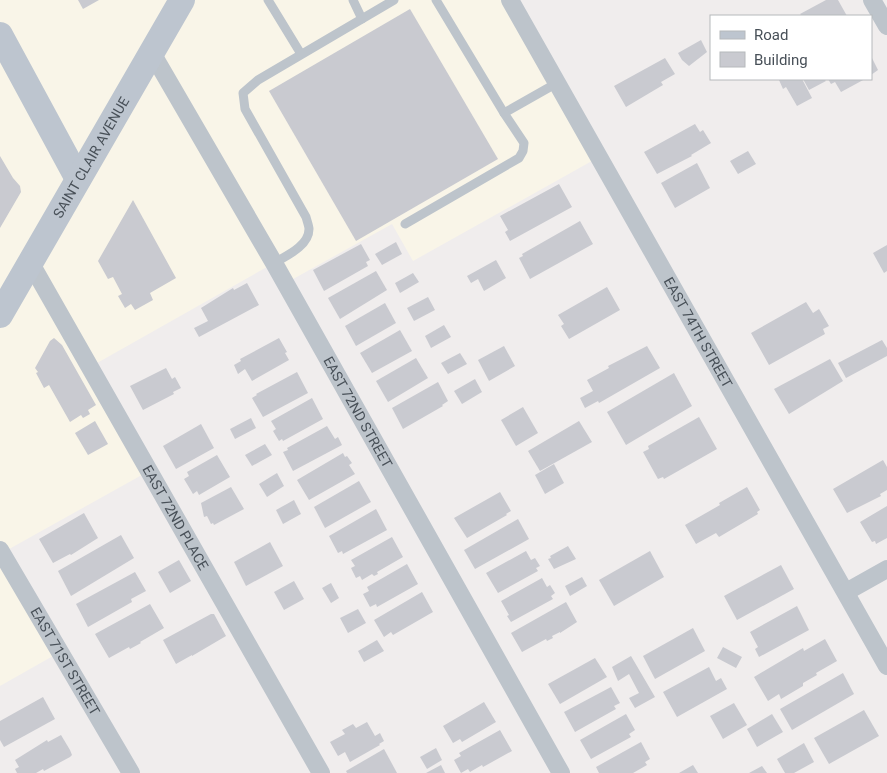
<svg xmlns="http://www.w3.org/2000/svg" width="887" height="773" font-family="Roboto,sans-serif">
<rect width="100%" height="100%" fill="#f0eded"/>
<polygon fill="#f9f5e8" points="0,0 510,0 599,157 413,261 392,224 286,283 274,263 90,367 149,471 2,553 60,652 0,686"/>
<g fill="#c9cad0">
<polygon points="78,0 99,0 83,9"/>
<polygon points="826,0 838,0 847,16 802,16 800,14"/>
<polygon points="410,9 498,159 356,241 269,91"/>
<polygon points="701,40 707,52 689,66 682,60 678,53"/>
<polygon points="871,56 878,70 871,75"/>
<polygon points="665,58 675,74 661,82 663,85 626,107 614,86"/>
<polygon points="781,79 802,79 812,98 797,106 786,87 783,89 779,80"/>
<polygon points="803,79 824,79 826,81 809,90"/>
<polygon points="828,79 865,79 841,92 835,82 831,84"/>
<polygon points="695,124 700,132 703,130 711,143 691,155 692,156 657,174 644,152"/>
<polygon points="748,151 756,164 738,174 730,161"/>
<polygon points="0,156 13,178 20,186 21,192 0,228"/>
<polygon points="697,163 710,188 675,208 661,183"/>
<polygon points="559,184 572,207 510,241 505,232 508,230 500,216"/>
<polygon points="133,200 176,278 150,293 153,300 135,310 131,304 125,308 118,296 122,294 113,277 108,279 98,261"/>
<polygon points="580,221 593,244 530,279 519,258 523,256 522,254"/>
<polygon points="396,242 402,254 382,265 375,254"/>
<polygon points="361,244 370,260 366,262 368,266 324,291 313,270"/>
<polygon points="887,245 887,271 884,273 873,253"/>
<polygon points="496,260 506,278 484,291 478,279 471,283 467,276"/>
<polygon points="376,271 387,290 340,319 328,298"/>
<polygon points="413,273 419,282 400,293 395,283"/>
<polygon points="247,283 259,305 199,337 194,328 208,321 201,308 233,288 234,290"/>
<polygon points="607,287 620,310 569,339 561,326 564,324 558,315"/>
<polygon points="428,297 435,310 414,321 407,308"/>
<polygon points="806,302 813,313 819,309 829,326 823,329 825,334 769,365 751,333"/>
<polygon points="385,303 396,323 356,346 345,326"/>
<polygon points="444,325 451,337 431,348 425,336"/>
<polygon points="400,330 412,351 372,373 360,353"/>
<polygon points="54,338 62,345 96,405 88,410 90,414 83,418 81,415 70,422 49,385 44,388 36,373 38,372 35,368 50,341"/>
<polygon points="279,338 287,352 285,353 289,360 252,381 245,369 238,374 234,365 241,361 240,359"/>
<polygon points="882,340 887,348 887,356 846,378 838,363"/>
<polygon points="504,346 515,366 489,381 478,360"/>
<polygon points="647,346 660,368 599,403 598,401 585,408 580,398 593,391 587,380 609,368 608,366"/>
<polygon points="460,353 467,364 448,374 441,363"/>
<polygon points="416,358 428,378 388,402 376,381"/>
<polygon points="830,359 843,381 789,414 774,389"/>
<polygon points="166,368 172,379 175,377 181,388 173,392 174,394 143,410 130,386"/>
<polygon points="297,372 308,393 263,417 252,398 257,395 256,394"/>
<polygon points="674,373 692,406 626,445 607,412"/>
<polygon points="475,379 482,392 462,404 454,391"/>
<polygon points="438,382 448,401 442,405 443,406 403,429 392,408"/>
<polygon points="312,398 323,419 283,441 282,439 279,441 273,431 276,429 271,421"/>
<polygon points="523,407 538,433 516,446 501,420"/>
<polygon points="699,417 717,449 664,479 663,477 658,479 643,452 649,449 648,446"/>
<polygon points="251,418 256,428 235,439 230,429"/>
<polygon points="95,421 108,444 88,455 75,433"/>
<polygon points="579,421 592,442 540,471 528,451"/>
<polygon points="201,424 214,448 176,469 163,446"/>
<polygon points="327,426 335,439 338,437 342,445 293,471 283,452 288,450 287,448"/>
<polygon points="265,444 272,455 252,466 245,455"/>
<polygon points="343,453 345,457 347,456 352,463 349,465 355,474 309,500 297,480"/>
<polygon points="217,455 230,477 199,495 197,491 193,494 184,479 189,476 187,472"/>
<polygon points="883,460 887,467 887,490 880,494 881,496 847,513 833,489"/>
<polygon points="554,464 564,483 545,494 535,475"/>
<polygon points="277,473 284,486 267,497 259,484"/>
<polygon points="359,481 371,502 325,528 314,507"/>
<polygon points="231,487 244,509 214,525 213,523 211,524 207,516 204,517 201,503"/>
<polygon points="747,487 760,510 757,512 758,514 719,537 716,533 696,544 685,525 720,505 719,503"/>
<polygon points="500,492 511,511 506,514 507,515 467,538 454,518"/>
<polygon points="294,500 301,514 283,524 276,510"/>
<polygon points="887,506 887,538 876,544 875,541 872,542 860,522"/>
<polygon points="376,509 387,530 343,554 342,551 338,553 329,536"/>
<polygon points="84,513 98,538 71,555 70,554 53,563 39,539"/>
<polygon points="518,519 529,539 475,569 464,550"/>
<polygon points="121,535 134,558 71,596 58,571"/>
<polygon points="392,537 403,557 377,572 378,574 374,576 372,574 362,580 360,576 356,578 351,568 355,566 351,560"/>
<polygon points="270,542 283,566 246,586 234,562"/>
<polygon points="568,546 576,559 554,569 548,559 551,558 550,556"/>
<polygon points="526,551 531,560 535,558 540,566 536,568 538,571 498,593 486,573"/>
<polygon points="650,551 664,577 614,606 599,580"/>
<polygon points="179,560 191,581 170,593 158,572"/>
<polygon points="407,564 418,584 377,607 376,604 370,607 363,594 369,591 367,587"/>
<polygon points="781,565 794,589 737,620 724,596"/>
<polygon points="135,572 146,591 131,599 132,602 88,627 76,604"/>
<polygon points="582,577 587,586 570,596 565,586"/>
<polygon points="542,578 547,587 550,585 555,593 551,596 553,599 511,622 507,616 509,615 501,601"/>
<polygon points="294,581 304,599 284,610 274,592"/>
<polygon points="331,583 339,598 331,603 322,588"/>
<polygon points="422,592 433,612 393,635 391,632 384,637 374,620"/>
<polygon points="566,602 577,622 560,633 560,632 552,636 553,638 547,641 546,639 522,652 511,633"/>
<polygon points="150,604 164,628 140,642 141,643 130,649 129,647 109,658 95,634"/>
<polygon points="797,606 809,630 759,657 755,649 758,647 750,632"/>
<polygon points="358,609 366,623 348,633 340,618"/>
<polygon points="211,614 214,614 226,636 192,656 192,655 176,664 163,640"/>
<polygon points="693,628 705,651 655,679 643,656"/>
<polygon points="825,639 837,661 816,673 817,675 803,683 803,686 781,699 779,694 768,701 754,677 803,648 804,651"/>
<polygon points="377,640 384,651 364,662 358,651"/>
<polygon points="723,647 742,657 736,668 717,658"/>
<polygon points="631,656 655,697 635,708 629,698 639,693 629,674 618,681 612,667"/>
<polygon points="595,658 607,677 560,704 548,684"/>
<polygon points="709,667 716,681 721,678 727,689 677,717 663,692"/>
<polygon points="843,673 854,694 792,730 780,709"/>
<polygon points="611,687 620,703 614,706 616,709 575,732 564,712"/>
<polygon points="43,697 55,719 4,747 0,740 0,721"/>
<polygon points="484,702 496,722 462,742 460,739 453,743 443,726"/>
<polygon points="734,703 747,725 723,739 710,716"/>
<polygon points="864,710 879,736 829,764 814,738"/>
<polygon points="626,714 635,730 629,734 631,737 591,759 580,740"/>
<polygon points="772,714 783,732 757,747 747,729"/>
<polygon points="367,722 375,736 380,733 384,741 379,744 380,745 350,762 345,752 338,756 330,742 345,734 342,730 353,724 356,728"/>
<polygon points="500,730 512,751 483,767 482,765 470,772 468,769 461,773 454,760 461,756 459,753"/>
<polygon points="61,735 70,750 72,755 70,757 44,771 43,769 36,773 17,773 15,769 19,767 15,760 47,740 48,742"/>
<polygon points="641,742 650,759 645,762 647,765 633,773 599,773 596,767"/>
<polygon points="804,743 814,762 794,773 785,773 777,759"/>
<polygon points="436,748 442,760 427,769 420,757"/>
<polygon points="384,749 397,773 347,773 346,771"/>
<polygon points="441,765 445,773 426,773"/>
<polygon points="693,765 698,773 679,773"/>
<polygon points="762,766 767,773 749,773"/>
</g>
<g fill="none" stroke-linecap="round" stroke-linejoin="round">
<g stroke="#bdc4cb" stroke-width="9">
<polyline points="268,0 301,54"/>
<polyline points="353,0 362,19"/>
<polyline points="504,113 557,83"/>
<polyline points="405,224 519,158 523,151 524,143 504,113 436,0"/>
<path d="M274 263C286 256 309 246 309 229 309 226 307 221 306 217L245 109 243 93 258 80 394 0"/>
</g>
<g stroke="#bdc4cb" stroke-width="18">
<path id="s1" d="M510 0 887 666"/>
<polyline points="872,0 887,26"/>
<path id="s2" d="M152 53 274 263 561 773"/>
<path id="s3" d="M30 262 321 773"/>
<path id="s4" d="M0 550 131 773"/>
<polyline points="846,592 887,569"/>
</g>
<g stroke="#bdc5cf" stroke-width="26">
<polyline points="0,35 78,179"/>
<path id="s5" d="M0 315 182 0"/>
</g>
</g>
<g text-anchor="middle" dominant-baseline="central" stroke-width="5" stroke-linejoin="round" paint-order="stroke">
<g font-size="14" fill="#485058" stroke="#fff">
<text stroke="none"><textPath href="#s5" startOffset="182">SAINT CLAIR AVENUE</textPath></text>
<text stroke="none"><textPath href="#s1" startOffset="382">EAST 74TH STREET</textPath></text>
<text stroke="none"><textPath href="#s2" startOffset="414">EAST 72ND STREET</textPath></text>
<text stroke="none"><textPath href="#s3" startOffset="294">EAST 72ND PLACE</textPath></text>
<text stroke="none"><textPath href="#s4" startOffset="129">EAST 71ST STREET</textPath></text>
</g>
</g>
<rect x="710" y="15" width="162" height="65" fill="#ffffff" stroke="#b6b9bc"/>
<rect x="720" y="31" width="25" height="8" fill="#bdc5cf" stroke="#b6b9bc"/>
<text x="754" y="40" font-size="15" fill="#485058">Road</text>
<rect x="720" y="52" width="25" height="15" fill="#c9cad0" stroke="#b6b9bc"/>
<text x="754" y="65" font-size="15" fill="#485058">Building</text>
</svg>
